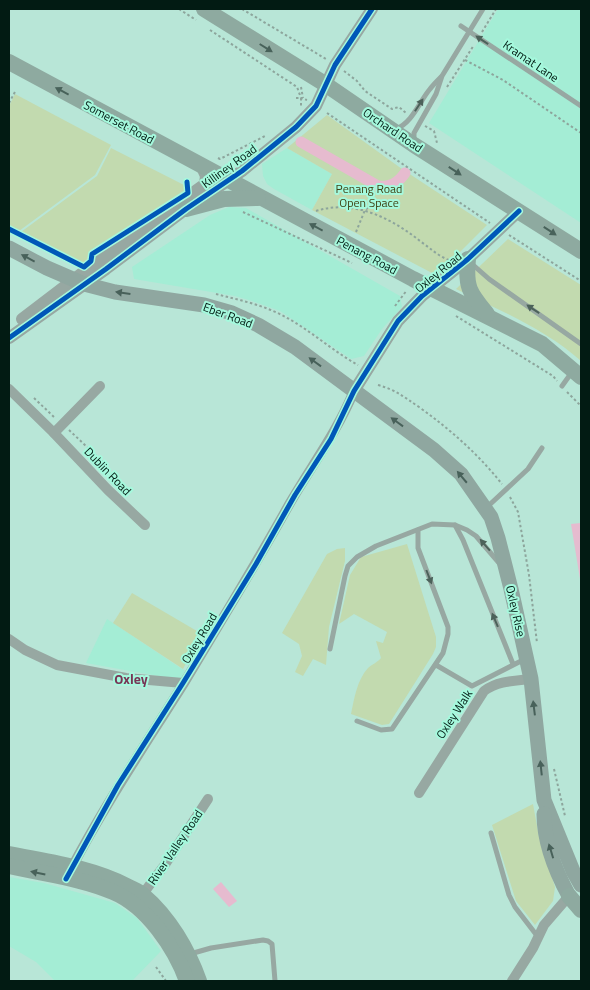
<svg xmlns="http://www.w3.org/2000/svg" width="590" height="990" font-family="'Titillium Web',sans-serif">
<rect width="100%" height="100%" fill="#b8e6d7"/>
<g fill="#a4edd5">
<polygon points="498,9 581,9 581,223 429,123"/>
<polygon points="287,148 332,174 312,210 274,189 267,184 263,176 262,164"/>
<polygon points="229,207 246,208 400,296 402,307 382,329 364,356 351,359 280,311 252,301 235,296 134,279 132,267 210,215"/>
<polygon points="107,619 185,671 180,680 86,663"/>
<polygon points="9,877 44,883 115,903 137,918 161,951 132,981 55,981 36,962 9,946"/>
</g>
<g fill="#c2daaf">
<polygon points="15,94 111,145 95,175 19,231 9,226 9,106"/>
<polygon points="327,115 402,169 487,225 439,273 432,273 312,210 332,174 287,148"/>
<polygon points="111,148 186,186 185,191 90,252 89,260 84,264 21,232 97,176"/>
<path d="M508 239 581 285V361C545 329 499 310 456 289Z"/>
<path d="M407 544 436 637V647L433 654 389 724 382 725 351 714C354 699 357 680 368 668 372 664 377 663 381 658L376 641 383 643 387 632 354 614 339 624 350 575 361 557Z"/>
<polygon points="345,548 345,561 329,627 326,665 313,659 303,676 295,672 302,656 299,644 282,633 327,554 337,549"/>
<polygon points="132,593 202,634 183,669 113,623"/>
<polygon points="533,804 539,837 555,887 553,901 535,925 516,901 492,825"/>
</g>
<g fill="#e6bbcf">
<polygon points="581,523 581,585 571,524"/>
<polygon points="221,882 237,901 229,907 213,889"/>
</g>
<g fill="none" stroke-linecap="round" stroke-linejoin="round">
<path stroke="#e6bbcf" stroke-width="11" d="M301 142 378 186C390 188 398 183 405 173"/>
<g stroke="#8da59c" stroke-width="2" stroke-dasharray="2.5 2.5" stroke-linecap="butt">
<polyline points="179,9 196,20"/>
<polyline points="242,9 326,59"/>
<polyline points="210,30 297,87 301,98 307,100"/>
<polyline points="482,32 496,9"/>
<polyline points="465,60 503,80 581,133"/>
<polyline points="344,71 357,81 365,91 392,109 399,107 406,113"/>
<polyline points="301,87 303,98"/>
<polyline points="447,87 474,45"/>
<polyline points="296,98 301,98 301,106"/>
<polyline points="9,103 16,90"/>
<polyline points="327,113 490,223"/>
<polyline points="425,126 434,131 437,143"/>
<polyline points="218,158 220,159 265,136"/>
<path d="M316 211C354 199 391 218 420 241 430 248 438 256 449 260"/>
<polyline points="243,212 352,263"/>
<polyline points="356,232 365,210 372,205"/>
<polyline points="509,235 581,281"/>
<path d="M216 294C235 299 255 303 273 311 304 324 329 349 358 365"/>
<polyline points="395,306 407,290"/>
<polyline points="456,316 553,376 557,381"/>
<path d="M378 385C396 390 404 397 419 407 452 431 477 453 502 484"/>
<polyline points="567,392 581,406"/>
<polyline points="34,398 54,417"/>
<polyline points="69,430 104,463"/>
<polyline points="510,497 518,512 529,575 537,643"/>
<polyline points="554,769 565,816"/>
<polyline points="156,967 166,981"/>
</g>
<g stroke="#97a8a2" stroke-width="5">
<polyline points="461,26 581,106"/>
<path d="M396 129C413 122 419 102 430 89 433 85 437 81 441 77"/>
<polyline points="414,142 414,133 436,94 442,76 483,9"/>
<polyline points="472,264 489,279 581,344"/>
<polyline points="562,386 572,372"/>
<polyline points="486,508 528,469 542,448"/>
<polyline points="455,525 463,540 513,664"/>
<polyline points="330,649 345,576 348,566 357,557 376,546 432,524 455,525 467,530 476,536 500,564"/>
<polyline points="436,665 472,686 525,659"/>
<polyline points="357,721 381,730 392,729 443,653 448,634 448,627 418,548 418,530"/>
<polyline points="491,833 509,895 515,907 538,937"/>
<polyline points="190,954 211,948 263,940 268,941 272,944 275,981"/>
</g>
<g stroke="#97a8a2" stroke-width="10">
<polyline points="9,389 54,433 108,490 145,525"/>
<polyline points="54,433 100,386"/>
<polyline points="9,639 25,650 57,665 126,678 183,683"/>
<path d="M419 793 484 691C498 681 513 681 531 679"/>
<path d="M70 871C104 806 145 745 184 683 220 623 256 564 290 503 312 465 337 432 354 391"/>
<polyline points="139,899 164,866 208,799"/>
<polyline points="512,981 533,948 544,925 569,896"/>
</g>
<g stroke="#97a8a2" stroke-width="12">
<polyline points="22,319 98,261 205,184 206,176 201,165"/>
<polyline points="9,338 106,269 186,209 242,171 296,127 316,106 335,65 372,9"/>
<polyline points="354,391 398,321 422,296 468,259 519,211"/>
</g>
<g stroke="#8fa7a0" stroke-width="15">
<polyline points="9,248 47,268 84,284 115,292 204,305 232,313 258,325 295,347 434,450 461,474 491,517 498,538 511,589 531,679 544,800 573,871 581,885"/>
<path d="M544 814C544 842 556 872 569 896"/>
</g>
<g stroke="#8eaaa0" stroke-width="16">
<polyline points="204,9 325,84 414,145 581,251"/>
<polyline points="9,62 413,279 542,344 581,377"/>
<polyline points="186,209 224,199 258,198"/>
<path d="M468 259C465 288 470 293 487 314"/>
<path d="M9 854C48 862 90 867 127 886 132 889 139 891 143 895 169 917 188 950 199 981"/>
<path d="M9 866C43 874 81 878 113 892 147 906 175 948 187 981"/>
<polyline points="569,896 581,910"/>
</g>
<g stroke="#a5f9dd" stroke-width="8">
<g id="cycleway">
<polyline points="9,229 84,267 91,261 92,254 188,193 187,182"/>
<polyline points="9,338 106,269 186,209 242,171 296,127 316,106 335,65 372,9"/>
<polyline points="66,879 118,785 183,683 256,564 295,495 331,439 354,391 398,321 422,296 468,259 519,211"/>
</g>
</g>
<use href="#cycleway" stroke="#0057b8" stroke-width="5"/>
</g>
<defs><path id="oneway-solid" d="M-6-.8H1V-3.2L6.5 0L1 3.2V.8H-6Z" transform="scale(1.25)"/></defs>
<g fill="#4c625a">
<use href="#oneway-solid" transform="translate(482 40) rotate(-146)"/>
<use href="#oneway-solid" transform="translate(419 105) rotate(-57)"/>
<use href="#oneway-solid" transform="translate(533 309) rotate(-146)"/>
<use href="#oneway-solid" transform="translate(485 545) rotate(-131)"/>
<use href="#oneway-solid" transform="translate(429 577) rotate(69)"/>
<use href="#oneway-solid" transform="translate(495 620) rotate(-113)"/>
</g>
<g fill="#48625a">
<use href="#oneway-solid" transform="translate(266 48) rotate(32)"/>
<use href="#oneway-solid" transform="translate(62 91) rotate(-152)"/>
<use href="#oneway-solid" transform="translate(455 171) rotate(33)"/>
<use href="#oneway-solid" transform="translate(316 227) rotate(-152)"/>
<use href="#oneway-solid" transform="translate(550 231) rotate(33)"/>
<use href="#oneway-solid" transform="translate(38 873) rotate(-168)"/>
</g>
<g fill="#48615a">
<use href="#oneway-solid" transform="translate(28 258) rotate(-152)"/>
<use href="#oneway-solid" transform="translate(123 293) rotate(-172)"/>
<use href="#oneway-solid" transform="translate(315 362) rotate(-144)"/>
<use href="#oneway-solid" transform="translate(397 422) rotate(-144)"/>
<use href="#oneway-solid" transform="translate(462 477) rotate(-130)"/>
<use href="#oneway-solid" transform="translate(534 708) rotate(-97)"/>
<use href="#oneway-solid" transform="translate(541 768) rotate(-96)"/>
<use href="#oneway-solid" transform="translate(551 851) rotate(-107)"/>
</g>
<g text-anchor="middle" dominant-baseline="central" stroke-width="4" stroke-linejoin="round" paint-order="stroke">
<g font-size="12" fill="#021b13" stroke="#a5f9dd">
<text transform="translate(531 61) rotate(34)">Kramat Lane</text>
<text transform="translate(119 122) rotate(28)">Somerset Road</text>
<text transform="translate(393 130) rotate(34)">Orchard Road</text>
<text transform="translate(229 166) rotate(-36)">Killiney Road</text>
<text transform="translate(367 255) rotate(28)">Penang Road</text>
<text transform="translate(438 272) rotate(-39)">Oxley Road</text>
<text transform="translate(228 315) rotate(20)">Eber Road</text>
<text transform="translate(108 471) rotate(46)">Dublin Road</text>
<text transform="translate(516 611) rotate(77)">Oxley Rise</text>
<text transform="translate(199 638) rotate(-59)">Oxley Road</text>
<text transform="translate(454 714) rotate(-57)">Oxley Walk</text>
<text transform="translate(175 847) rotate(-56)">River Valley Road</text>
</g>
<g font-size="12" fill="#3f4114" stroke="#a5f9dd">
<text x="369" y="188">Penang Road<tspan x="369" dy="14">Open Space</tspan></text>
</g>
<g font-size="14" font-weight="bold" fill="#773555" stroke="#a5f9dd">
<text x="131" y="678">Oxley</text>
</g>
</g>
<rect width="590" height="990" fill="none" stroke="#021b13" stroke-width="20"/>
</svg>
